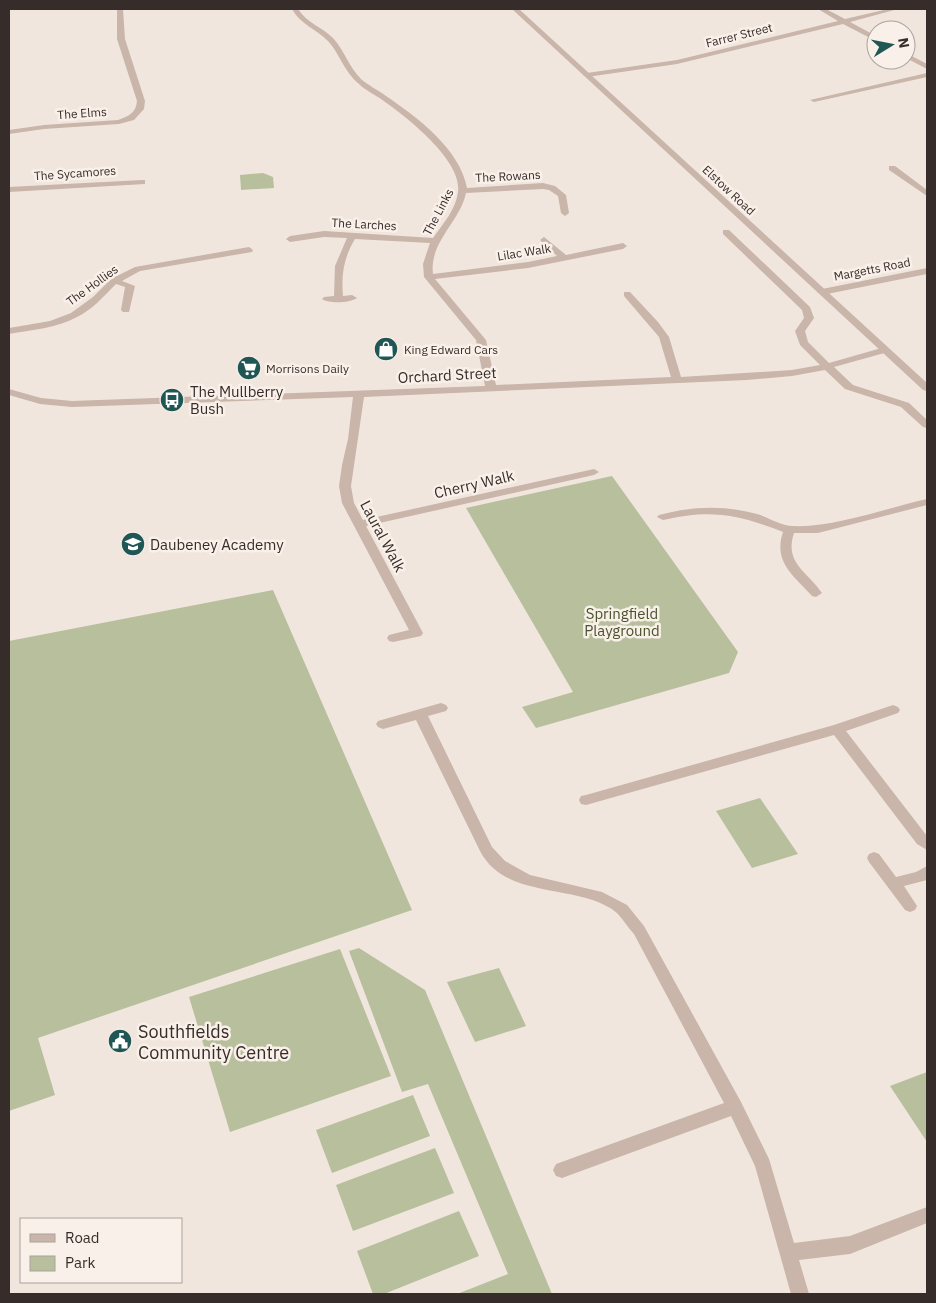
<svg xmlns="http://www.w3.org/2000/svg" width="936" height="1303" font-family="'IBM Plex Sans',sans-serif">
<rect width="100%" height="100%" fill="#f1e6dd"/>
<g fill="#b7bf9d">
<polygon points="263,173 273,177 274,188 241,190 240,175"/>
<polygon points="612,476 738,652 729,673 536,728 522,707 573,692 466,508"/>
<polygon points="273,590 412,910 38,1038 55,1095 9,1111 9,641"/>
<polygon points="760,798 798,854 752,868 716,811"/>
<polygon points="359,948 425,990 552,1294 457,1294 508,1274 428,1084 402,1092 349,951"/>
<polygon points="340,949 391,1076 230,1132 189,997"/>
<polygon points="499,968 526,1026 475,1042 447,982"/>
<polygon points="927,1072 927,1142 890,1086"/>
<polygon points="413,1095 430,1136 332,1173 316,1130"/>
<polygon points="435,1148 454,1193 353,1231 336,1185"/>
<polygon points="459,1211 479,1256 384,1294 373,1294 357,1251"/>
</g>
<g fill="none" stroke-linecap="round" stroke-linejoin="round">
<g fill="#c9b5a9" fill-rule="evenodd">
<path d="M117 9H123L125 39 145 101 144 109 134 120 119 124 44 129 9 134V130L44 125 118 120C129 116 136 113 137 101L117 39Z"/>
<path d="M292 9H298C307 23 322 27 333 38 344 50 349 67 361 79 369 86 378 90 386 96 417 117 460 149 467 188L543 183 555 186 566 195 569 213 565 216 561 213 558 196 549 190 543 189 466 193C460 222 429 242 433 274L528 262 557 256 540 240 544 237 566 255 623 243 627 246 623 249 528 268 435 279 486 340 496 385 671 377 659 337 624 296V292H630L658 322 669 337 681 377 792 370 820 365 800 345 795 331 804 318 802 310 723 234V230H729L810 307 814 318 805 331 808 342 829 363 885 347 888 348V352L834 367 853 385 909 403 927 420V428L923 427 901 407 845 389 825 370 792 376 747 380 364 397 351 486 354 503 363 520 594 469 599 472 594 475 366 526 423 633 421 636 393 642 389 641 387 638 389 635 409 630 342 503 339 486 342 465 348 439 353 397 72 407 40 404 9 395V389L41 398 72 401 485 386 476 340 424 277 423 264 430 243 355 239C344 257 341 274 343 296L352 295 357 298C350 303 329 304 322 299L324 297 334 296 335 266 347 238 324 237 290 242 286 239 290 236 324 231 433 238C443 224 456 209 458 192 463 160 404 115 381 99 374 94 365 90 359 84 344 72 340 54 328 41 316 29 300 24 292 9Z"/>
<polygon points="818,9 826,9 845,19 888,9 898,9 850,22 876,36 876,41 843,24 677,64 587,77 583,75 587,73 677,60 838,21"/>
<polygon points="906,53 927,64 927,69 906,58"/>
<polygon points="927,73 927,77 814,102 810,100"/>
<polygon points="889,166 895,166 927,190 927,196 889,170"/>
<polygon points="142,180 145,180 145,184 9,192 9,187"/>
<path d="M249 247 253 250 252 252 140 271 122 281 135 286 129 312H123L121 310 125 287 116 284C104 296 92 310 77 317 57 328 31 330 9 334V328L50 321 71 313 93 297 111 279 135 267Z"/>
<polygon points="927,268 927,274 822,295 817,292 822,289"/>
<path d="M927 499V505L818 533H794C784 563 807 571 822 593L816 597 812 596C793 575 773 562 783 532 737 514 711 509 663 520L657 517 659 515C693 506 723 505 757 514 768 517 781 526 793 526 832 528 887 508 927 499Z"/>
<path d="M441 703 446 705 448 708 446 711 428 716 492 847 505 861 530 875 602 892 627 905 644 926 741 1102 769 1159 794 1243 850 1236 927 1207V1223L850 1254 799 1260 809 1294H791L755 1166 731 1116 562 1178 556 1176 553 1170 556 1164 724 1103 634 934C628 928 623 919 617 913 579 882 507 902 480 851L416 720 383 729 378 727 376 724 378 721Z"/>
<polygon points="893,705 898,707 900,710 898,713 846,731 927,836 927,850 917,844 834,735 586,805 581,804 579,800 581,796 586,795 834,725"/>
<polygon points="874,852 879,854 896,877 916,872 927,866 927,880 904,886 917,906 915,910 910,912 905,910 869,862 867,858 869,854"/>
</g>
<polygon fill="#c9b5a9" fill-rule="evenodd" points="512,9 519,9 927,383 927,391 923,390"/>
</g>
<defs>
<g id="shop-disc" transform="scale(1.25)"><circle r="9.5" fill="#205654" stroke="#f9f0e9"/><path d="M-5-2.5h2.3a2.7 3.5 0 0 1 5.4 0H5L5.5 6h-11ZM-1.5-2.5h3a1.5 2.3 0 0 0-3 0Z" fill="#fff"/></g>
<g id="supermarket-disc" transform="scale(1.25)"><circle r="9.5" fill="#205654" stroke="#f9f0e9"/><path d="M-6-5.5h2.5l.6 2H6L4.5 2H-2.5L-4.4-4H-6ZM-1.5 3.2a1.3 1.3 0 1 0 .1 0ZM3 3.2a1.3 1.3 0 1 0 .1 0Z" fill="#fff"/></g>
<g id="bus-disc" transform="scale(1.25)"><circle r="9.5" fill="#205654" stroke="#f9f0e9"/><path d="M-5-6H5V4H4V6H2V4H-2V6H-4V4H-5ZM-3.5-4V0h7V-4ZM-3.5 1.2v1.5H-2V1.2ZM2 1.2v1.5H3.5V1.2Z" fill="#fff"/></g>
<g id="school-disc" transform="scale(1.25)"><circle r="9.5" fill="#205654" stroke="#f9f0e9"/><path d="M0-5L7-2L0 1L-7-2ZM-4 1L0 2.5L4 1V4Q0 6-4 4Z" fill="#fff"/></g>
<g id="civic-disc" transform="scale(1.25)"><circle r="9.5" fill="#205654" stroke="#f9f0e9"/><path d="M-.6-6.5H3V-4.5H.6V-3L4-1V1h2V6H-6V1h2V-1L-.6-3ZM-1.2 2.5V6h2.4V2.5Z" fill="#fff"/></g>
</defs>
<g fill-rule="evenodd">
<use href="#shop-disc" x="386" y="349"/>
<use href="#supermarket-disc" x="249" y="368"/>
<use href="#bus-disc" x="172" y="400"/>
<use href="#school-disc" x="133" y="544"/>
<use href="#civic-disc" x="120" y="1041"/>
</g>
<g text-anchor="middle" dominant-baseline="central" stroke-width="5" stroke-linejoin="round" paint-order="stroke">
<g font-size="12" fill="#362c29" stroke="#f9f0e9">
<text transform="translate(739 35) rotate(-14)">Farrer Street</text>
<text transform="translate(82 113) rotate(-4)">The Elms</text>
<text transform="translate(75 173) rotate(-4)">The Sycamores</text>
<text transform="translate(508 176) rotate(-3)">The Rowans</text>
<text transform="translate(729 190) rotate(43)">Elstow Road</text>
<text transform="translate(438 212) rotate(-62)">The Links</text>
<text transform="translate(364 224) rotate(3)">The Larches</text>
<text transform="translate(524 252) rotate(-9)">Lilac Walk</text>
<text transform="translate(872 269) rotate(-11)">Margetts Road</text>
<text transform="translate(92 285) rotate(-36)">The Hollies</text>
</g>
<g font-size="12" fill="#362c29" stroke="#f9f0e9" text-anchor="start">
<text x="404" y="349">King Edward Cars</text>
<text x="266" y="368">Morrisons Daily</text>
</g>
<g font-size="15" fill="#362c29" stroke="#f9f0e9">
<text transform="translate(447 375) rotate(-3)">Orchard Street</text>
<text transform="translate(474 484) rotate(-13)">Cherry Walk</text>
<text transform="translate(383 536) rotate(62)">Laural Walk</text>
</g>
<g font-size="15" fill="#362c29" stroke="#f9f0e9" text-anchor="start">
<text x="190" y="391">The Mullberry<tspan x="190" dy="17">Bush</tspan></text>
<text x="150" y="544">Daubeney Academy</text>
</g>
<g font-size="15" fill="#49532d" stroke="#f9f0e9">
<text x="622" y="613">Springfield<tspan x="622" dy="17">Playground</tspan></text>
</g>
<g font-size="18" fill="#362c29" stroke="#f9f0e9" text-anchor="start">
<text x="138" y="1031">Southfields<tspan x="138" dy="21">Community Centre</tspan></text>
</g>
</g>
<rect width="936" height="1303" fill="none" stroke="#362c29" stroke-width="20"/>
<rect x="20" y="1218" width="162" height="65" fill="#f9f0e9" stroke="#aba29c"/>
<rect x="30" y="1234" width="25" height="8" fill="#c9b5a9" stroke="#aba29c"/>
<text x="65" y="1243" font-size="15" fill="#362c29">Road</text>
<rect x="30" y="1256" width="25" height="15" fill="#b7bf9d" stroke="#aba29c"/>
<text x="65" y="1268" font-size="15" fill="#362c29">Park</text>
<g transform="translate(891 45) rotate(80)"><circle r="24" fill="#f9f0e9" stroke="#aba29c"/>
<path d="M0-4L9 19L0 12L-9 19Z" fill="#205654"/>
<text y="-8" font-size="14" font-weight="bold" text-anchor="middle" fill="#362c29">N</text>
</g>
</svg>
